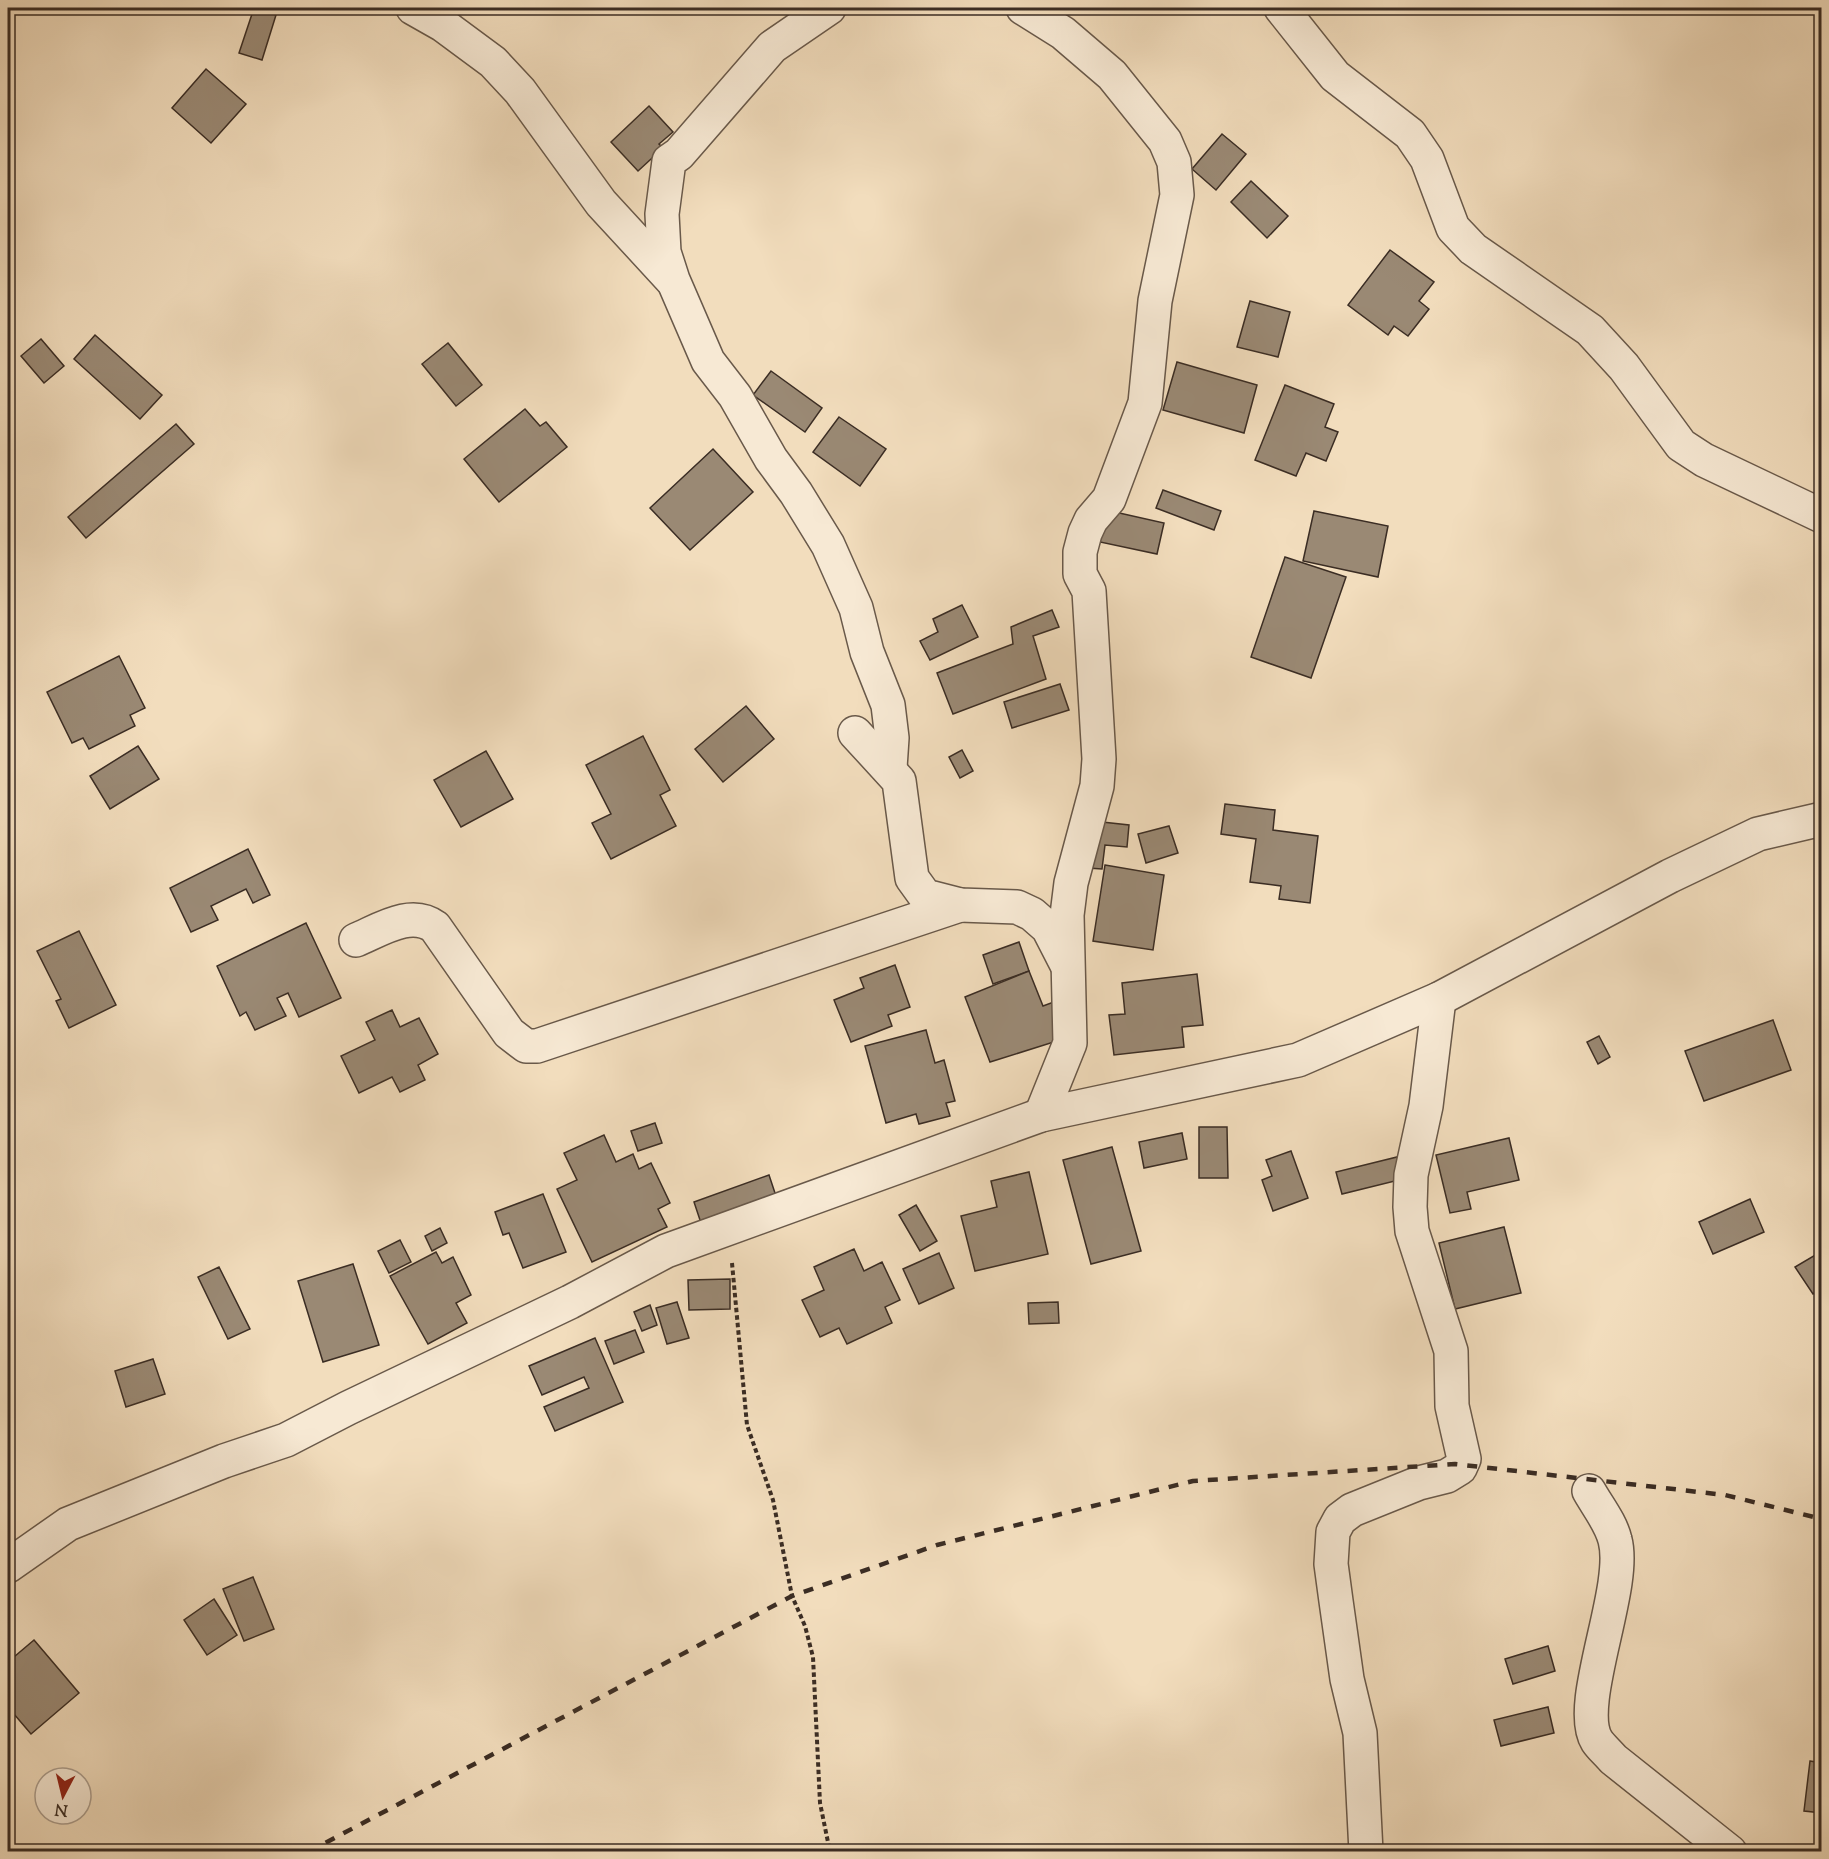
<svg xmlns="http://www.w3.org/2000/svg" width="1829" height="1859" font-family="'Sorts Mill Goudy',serif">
<rect width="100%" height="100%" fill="#f2ddbd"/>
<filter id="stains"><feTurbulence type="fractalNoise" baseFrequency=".00333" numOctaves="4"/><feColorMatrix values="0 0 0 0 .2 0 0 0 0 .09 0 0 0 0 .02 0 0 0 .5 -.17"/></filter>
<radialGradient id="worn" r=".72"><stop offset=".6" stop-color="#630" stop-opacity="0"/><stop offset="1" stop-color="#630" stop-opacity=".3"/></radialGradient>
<g fill="#9a8974" stroke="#3b2d24" stroke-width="1.5">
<polygon points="254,8 276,15 262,60 239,53"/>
<polygon points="781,8 803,8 795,18"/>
<polygon points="206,69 246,104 211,143 172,108"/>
<polygon points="649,106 673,132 659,144 663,148 638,171 611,142"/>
<polygon points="1222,134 1246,154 1216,190 1192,169"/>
<polygon points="1251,181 1288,216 1267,238 1231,202"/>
<polygon points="1390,250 1434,282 1419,301 1429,309 1408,336 1394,326 1388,335 1348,305"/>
<polygon points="1250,301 1290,312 1278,357 1237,347"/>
<polygon points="95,335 162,395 140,419 74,359"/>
<polygon points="41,339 64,366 44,383 21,356"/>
<polygon points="448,343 482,385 456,406 422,364"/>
<polygon points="1177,362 1257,385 1244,433 1163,410"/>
<polygon points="771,371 822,408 805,432 753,395"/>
<polygon points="1285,385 1334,404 1325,427 1338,432 1326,461 1306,453 1296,476 1255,460"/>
<polygon points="525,409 540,426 546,422 567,447 499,502 464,459"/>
<polygon points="839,417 886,449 860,486 813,452"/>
<polygon points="176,424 194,444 86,538 68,517"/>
<polygon points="713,449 753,492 690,550 650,508"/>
<polygon points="1163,490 1221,511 1214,530 1156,508"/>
<polygon points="1106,510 1164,523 1157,554 1100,542"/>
<polygon points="1314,511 1388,526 1378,577 1303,561"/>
<polygon points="1285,557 1346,577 1311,678 1251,657"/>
<polygon points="962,605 978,637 930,660 920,641 938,632 933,619"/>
<polygon points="1052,610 1059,627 1033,636 1046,679 953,714 937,673 1013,644 1011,627"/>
<polygon points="119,656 145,708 130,715 135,726 89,749 83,738 72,743 47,692"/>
<polygon points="1060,684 1069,710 1012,728 1004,702"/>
<polygon points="746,706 774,739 723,782 695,749"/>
<polygon points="643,736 670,790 660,795 676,826 611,859 592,823 611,814 586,765"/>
<polygon points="138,746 159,779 110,809 90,776"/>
<polygon points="962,750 973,771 960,778 949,757"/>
<polygon points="486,751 513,799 461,827 434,780"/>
<polygon points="1225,804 1275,810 1273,830 1318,836 1310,903 1279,899 1281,886 1250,882 1256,839 1221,834"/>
<polygon points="1093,821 1129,825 1127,847 1105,845 1102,869 1088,868"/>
<polygon points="1169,826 1178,853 1146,863 1138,834"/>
<polygon points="248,849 270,895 253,903 246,889 211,906 218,920 191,932 170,888"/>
<polygon points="1105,865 1164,875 1153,950 1093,941"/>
<polygon points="306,923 341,998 299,1017 288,993 277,998 286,1016 255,1030 246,1012 240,1016 217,966"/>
<polygon points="79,931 116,1005 69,1028 56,1001 61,999 37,951"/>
<polygon points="1019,942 1029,971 993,984 983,955"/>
<polygon points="895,965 910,1007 888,1015 892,1026 851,1042 834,1000 864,988 860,978"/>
<polygon points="1029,971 1043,1006 1059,1000 1057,1041 990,1062 965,997"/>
<polygon points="1197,974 1203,1025 1182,1027 1184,1047 1114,1055 1109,1015 1125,1014 1122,983"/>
<polygon points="392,1010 400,1027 419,1018 438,1054 418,1065 425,1080 400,1092 392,1077 359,1093 341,1056 375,1040 366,1022"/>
<polygon points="1773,1020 1791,1070 1704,1101 1685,1051"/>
<polygon points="926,1030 935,1063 944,1060 955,1101 946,1103 950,1116 919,1124 916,1114 886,1123 865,1046"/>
<polygon points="1599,1036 1610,1057 1598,1064 1587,1042"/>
<polygon points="655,1123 662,1143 638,1151 631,1131"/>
<polygon points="1199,1127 1227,1127 1228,1178 1199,1178"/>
<polygon points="1182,1133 1187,1159 1144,1168 1139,1142"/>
<polygon points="604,1135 616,1162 633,1154 639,1169 651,1163 670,1203 658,1209 667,1227 592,1262 557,1189 577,1180 564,1153"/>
<polygon points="1509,1138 1519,1180 1467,1192 1471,1209 1450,1213 1436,1155"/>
<polygon points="1112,1147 1141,1251 1091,1264 1063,1160"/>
<polygon points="1291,1151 1308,1198 1273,1211 1262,1180 1272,1176 1266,1160"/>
<polygon points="1397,1157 1403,1179 1342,1194 1336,1172"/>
<polygon points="1029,1172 1048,1254 975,1271 961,1216 997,1207 991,1181"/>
<polygon points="769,1175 776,1196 701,1223 694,1202"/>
<polygon points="543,1194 566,1252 523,1268 509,1233 503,1235 495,1212"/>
<polygon points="1750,1199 1764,1232 1713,1254 1699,1222"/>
<polygon points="916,1205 937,1241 920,1251 899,1215"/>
<polygon points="1504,1227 1521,1293 1455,1309 1439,1243"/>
<polygon points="440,1228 447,1243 432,1251 425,1236"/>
<polygon points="400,1240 411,1262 389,1273 378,1251"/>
<polygon points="854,1249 864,1271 882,1262 900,1300 885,1307 892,1323 847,1344 839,1328 820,1337 802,1300 824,1290 814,1267"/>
<polygon points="1822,1251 1822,1289 1813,1294 1795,1267"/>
<polygon points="436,1252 442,1263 453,1257 471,1295 456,1303 467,1323 428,1344 390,1276"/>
<polygon points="939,1253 954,1288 919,1304 903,1269"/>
<polygon points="353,1264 379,1345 323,1362 298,1281"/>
<polygon points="219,1267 250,1329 228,1339 198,1277"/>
<polygon points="730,1279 730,1309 689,1310 688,1280"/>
<polygon points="677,1302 689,1338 667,1344 656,1308"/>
<polygon points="1058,1302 1059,1323 1029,1324 1028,1303"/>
<polygon points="650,1305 657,1325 642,1331 634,1312"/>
<polygon points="635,1330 644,1352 614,1364 605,1341"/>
<polygon points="595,1338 623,1402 555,1431 544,1407 589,1388 584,1377 542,1395 529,1366"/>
<polygon points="153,1359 165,1394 126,1407 115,1371"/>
<polygon points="253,1577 274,1629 244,1641 223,1589"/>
<polygon points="214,1599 237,1635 207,1655 184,1620"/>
<polygon points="34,1640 79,1693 31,1734 8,1707 8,1662"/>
<polygon points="1548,1646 1555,1671 1513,1684 1505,1659"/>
<polygon points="1548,1707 1554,1733 1501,1746 1494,1720"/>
<polygon points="1810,1761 1822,1763 1822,1813 1804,1811"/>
</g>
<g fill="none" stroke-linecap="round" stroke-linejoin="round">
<g stroke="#69594a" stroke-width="36">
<g id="minor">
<polyline points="413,8 443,25 493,62 520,91 601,203 671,279"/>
<polyline points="829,8 772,47 679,154 669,161 662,214 664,252 673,280 708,361 735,396 771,459 796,493 828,545 856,608 867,652 888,705 892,738 890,768"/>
<polyline points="1023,8 1063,33 1112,75 1165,141 1174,162 1177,195 1155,301 1145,403 1109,499 1091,520 1085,533 1080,552 1080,574 1089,591 1099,759 1097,786 1071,883 1067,915 1070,1043 1041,1115"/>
<polyline points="1281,8 1335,76 1410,134 1427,159 1453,228 1473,249 1590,330 1624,367 1681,445 1704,460 1822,516"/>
<polyline points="855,733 899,781 912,878 925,896 960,905 1017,907 1032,914 1048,928 1066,963"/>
<path d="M356 940C380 930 411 909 435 927L509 1033 526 1046H537L960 905"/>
<path d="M1589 1491C1598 1507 1611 1523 1615 1540 1628 1588 1574 1705 1597 1741 1601 1747 1608 1753 1613 1759L1730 1852"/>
<polyline points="8,1566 68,1524 224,1461 286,1440 348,1408 570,1302 666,1251 1041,1115 1298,1060 1439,999 1670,876 1758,834 1822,819"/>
<polyline points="1366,1852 1360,1733 1347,1679 1336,1601 1331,1564 1333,1532 1340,1519 1352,1510 1419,1483 1447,1476 1460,1468 1464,1459 1452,1406 1451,1351 1412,1231 1410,1207 1411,1175 1426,1106 1439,999"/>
</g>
</g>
<polyline stroke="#3b2d24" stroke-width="4" stroke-dasharray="4.5 3" stroke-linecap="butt" points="732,1263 747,1425 773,1500 792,1596 805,1626 813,1657 820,1803 830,1852"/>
<use href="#minor" stroke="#f7e9d4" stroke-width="33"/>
<polyline stroke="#3b2d24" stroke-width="4.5" stroke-dasharray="10 10" stroke-linecap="butt" points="308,1852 792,1596 937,1545 1193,1481 1455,1464 1725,1495 1822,1519"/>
</g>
<rect width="1829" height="1859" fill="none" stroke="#f2ddbd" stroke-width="30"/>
<rect x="9" y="9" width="1811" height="1841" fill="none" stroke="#3b2d24" stroke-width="3"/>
<rect x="15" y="15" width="1799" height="1829" fill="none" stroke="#3b2d24" stroke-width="1.5"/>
<g transform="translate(63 1796) rotate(187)"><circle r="28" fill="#f7e9d4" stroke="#ac9e8e" stroke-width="1.5"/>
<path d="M0-4.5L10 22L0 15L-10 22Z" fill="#8f2418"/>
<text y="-9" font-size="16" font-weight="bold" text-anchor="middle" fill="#3b2d24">N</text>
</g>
<rect width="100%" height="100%" filter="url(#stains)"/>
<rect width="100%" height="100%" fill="url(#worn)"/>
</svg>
